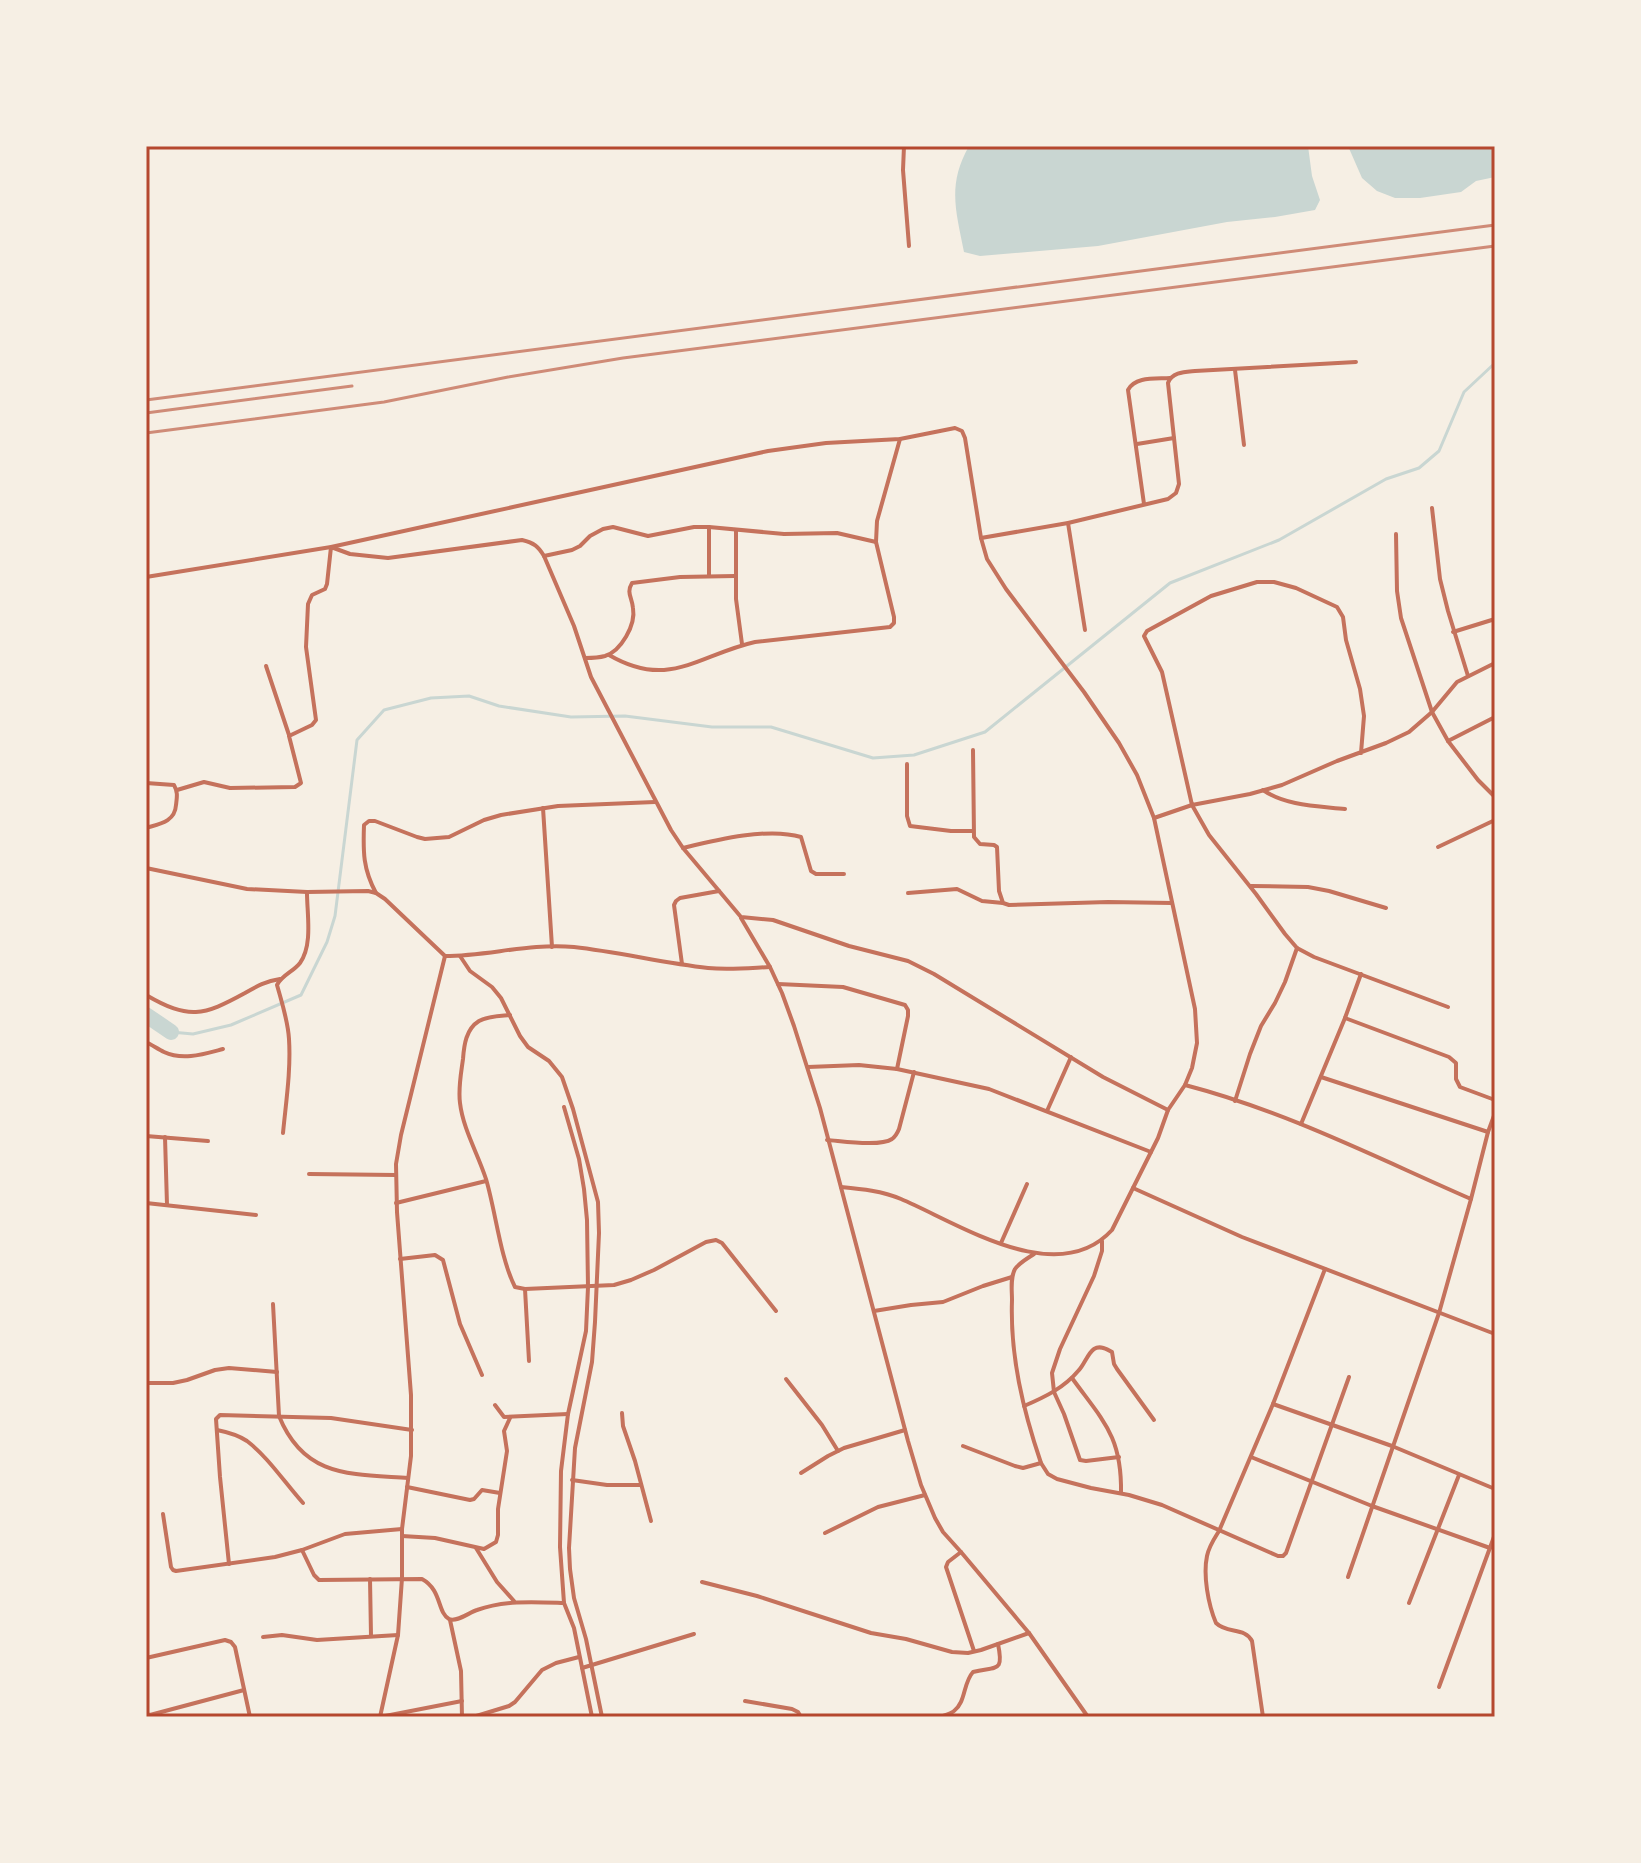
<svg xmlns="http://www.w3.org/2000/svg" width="1641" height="1863" font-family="'Noto Sans',sans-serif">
<rect width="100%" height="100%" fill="#f6efe4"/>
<g fill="#c9d6d2">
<path d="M969 146H1308L1312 176 1320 200 1315 210 1275 217 1227 222 1098 246 980 256 964 252C956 211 947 185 969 146Z"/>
<polygon points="1348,146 1495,146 1495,177 1476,181 1461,192 1420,198 1395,198 1377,191 1362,178"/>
</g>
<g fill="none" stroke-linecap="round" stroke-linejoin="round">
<polyline stroke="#c9d6d2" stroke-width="3" points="171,1032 193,1034 231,1025 301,995 327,942 335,916 357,740 384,710 431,698 469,696 499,706 571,717 625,716 712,727 771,727 873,758 914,755 985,732 1170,583 1279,540 1386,479 1419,468 1439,451 1464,392 1495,363"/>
<polyline stroke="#c9d6d2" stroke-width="16" points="146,1015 171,1032"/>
<g stroke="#c5725c" stroke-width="4">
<polyline points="904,146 903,170 909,246"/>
<polyline points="1235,370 1244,445"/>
<polyline points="1137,444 1174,438"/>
<path d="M1144 504 1128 390C1135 376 1156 379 1170 378"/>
<polyline points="1432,508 1440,579 1448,611 1468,676"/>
<polyline points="1068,523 1085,630"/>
<polyline points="736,531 736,599 742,644"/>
<polyline points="1396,534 1397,591 1401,618 1432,712 1448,741 1478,780 1495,797"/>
<path d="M981 538 1068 523 1168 499 1176 493 1179 484 1168 383C1172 372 1185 372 1195 371L1356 362"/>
<polyline points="876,542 877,521 900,439"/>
<path d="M544 556 572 550 580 546 590 536 603 529 613 527 648 536 694 527H709L784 534 837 533 876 542 894 617V623L890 627 755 642C698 655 669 690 609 655"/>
<polyline points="709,576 709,527"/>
<path d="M146 577 331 547 768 451 826 443 900 439 955 428 962 431 965 438 981 538 987 559 1006 589 1084 692 1119 743 1137 775 1154 818 1195 1009 1197 1043 1192 1068 1185 1085 1168 1110 1158 1138 1112 1230C1057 1290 958 1223 901 1199 882 1191 862 1189 841 1187"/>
<polyline points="1453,632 1495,619"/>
<path d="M585 658C592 658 598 658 605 656 621 651 636 625 633 608 632 597 626 593 632 583L680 577 735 576"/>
<polyline points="266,666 289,735"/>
<polyline points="1448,741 1495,717"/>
<polyline points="973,750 974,837 980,844 994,845 997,847 999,891 1003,903 1009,905 1108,902 1172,903"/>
<polyline points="1361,753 1364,716 1360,689 1346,640 1343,617 1337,607 1296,588 1274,582 1257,582 1211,596 1147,631 1144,636 1162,672 1192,805 1250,794 1282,785 1337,761 1386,743 1409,732 1432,712 1457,682 1495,663"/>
<polyline points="907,764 907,816 910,826 951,831 973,831"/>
<path d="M146 783 174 785C178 792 177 797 176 805 175 822 159 824 146 828"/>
<path d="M177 790 204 782 230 788 295 787 301 783 289 736 312 725 316 720 306 647 308 604 312 595 325 589 327 584 331 547 350 554 388 558 522 540C534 543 538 546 544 556L574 626 591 677 671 830 683 848 741 917 773 920 849 946 908 961 934 974 1103 1077 1168 1110"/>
<path d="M1263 790C1286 806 1318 806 1345 809"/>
<polyline points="543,808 552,947"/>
<polyline points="1154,818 1192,805 1209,835 1256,894 1285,934 1297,948 1314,957 1448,1007"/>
<polyline points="1438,847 1495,820"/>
<path d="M683 848C716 840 768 827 801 837L811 871 816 874H844"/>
<path d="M146 868 247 889 307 892 368 891 376 893 385 899 445 956C488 956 529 943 574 947 619 952 663 963 708 968 729 970 749 968 770 967L741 918"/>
<polyline points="1251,886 1308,887 1329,891 1386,908"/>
<path d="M376 893C363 869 363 852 364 825L369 821H375L417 837 425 839 449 837 484 820 501 815 558 806 655 802"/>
<polyline points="908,893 957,889 982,901 1003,903"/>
<polyline points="460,956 470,971 492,987 501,998 520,1036 528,1047 549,1061 562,1077 573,1109 598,1202 599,1233 595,1322 592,1362 575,1448 569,1548 570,1569 574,1598 586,1639 602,1717"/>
<polyline points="682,964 674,905 676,901 680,898 719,891"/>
<polyline points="770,967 782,993 794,1026 820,1108 908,1441 921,1485 935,1518 943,1532 961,1552 1029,1633 1088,1717"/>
<polyline points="778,984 843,987 905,1005 908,1010 908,1016 897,1069"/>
<path d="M146 995C189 1020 203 1016 245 993 257 986 266 981 280 979"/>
<path d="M510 1015C500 1016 488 1016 479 1021 466 1029 464 1045 463 1059 461 1074 458 1088 460 1103 463 1129 478 1154 486 1179 496 1213 500 1257 515 1287L525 1289 614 1285 631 1280 654 1270 706 1242 716 1240 722 1243 776 1311"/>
<polyline points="1345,1018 1449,1057 1456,1063 1456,1079 1460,1087 1495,1100"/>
<path d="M146 1042C152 1045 158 1049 164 1052 183 1061 204 1054 223 1049"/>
<polyline points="808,1067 859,1065 897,1069 989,1089 1151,1152"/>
<polyline points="1321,1077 1488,1132"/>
<path d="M1185 1085C1285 1111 1377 1158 1471 1199L1488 1132 1495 1113"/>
<polyline points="1235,1101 1250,1054 1261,1026 1275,1003 1285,982 1297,948"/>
<polyline points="564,1107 579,1159 584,1189 587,1220 588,1287 586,1331 568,1414 561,1471 560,1547 564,1603 574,1628 592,1717"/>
<polyline points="1047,1111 1071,1057"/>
<polyline points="1301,1124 1345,1018 1361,974"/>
<path d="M283 1133C286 1102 291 1070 289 1039 288 1021 282 1003 277 985 282 975 293 972 300 963 313 945 307 914 307 893"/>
<polyline points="146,1136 208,1141"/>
<polyline points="165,1137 167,1205"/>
<path d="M827 1140C842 1141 880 1147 892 1139 896 1136 897 1134 899 1129L914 1072"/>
<polyline points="309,1174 396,1175"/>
<polyline points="1133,1188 1242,1237 1495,1334"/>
<polyline points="146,1203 256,1215"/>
<polyline points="396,1203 486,1181"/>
<polyline points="1102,1241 1102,1251 1094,1276 1060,1349 1052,1373 1054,1392 1064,1414 1080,1460 1086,1461 1119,1457"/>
<polyline points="1001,1243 1027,1184"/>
<path d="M1034 1254C1028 1258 1019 1263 1015 1269 1010 1278 1012 1290 1012 1300 1010 1356 1023 1410 1041 1463L1048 1474 1057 1479 1091 1488 1129 1495 1162 1505 1278 1556H1283L1286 1553 1349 1377"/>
<polyline points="400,1259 435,1255 443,1260 460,1324 482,1375"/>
<polyline points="525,1289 529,1361"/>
<path d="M273 1304 279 1416C304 1478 351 1474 408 1478"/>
<polyline points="874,1311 911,1305 943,1302 983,1286 1012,1277"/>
<path d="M1072 1378C1103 1421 1122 1436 1121 1493"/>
<polyline points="786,1379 822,1425 838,1451"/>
<polyline points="146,1383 173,1383 187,1380 215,1370 229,1368 277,1372"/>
<polyline points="1273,1404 1392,1446 1495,1489"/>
<polyline points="495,1405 504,1417 568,1414"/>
<path d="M1024 1406C1045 1397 1064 1388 1079 1370 1084 1365 1088 1353 1094 1349 1100 1345 1107 1349 1112 1352L1114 1364 1117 1369 1154 1420"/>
<polyline points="622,1413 623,1426 635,1461 651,1521"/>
<path d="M217 1430C227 1432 238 1435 247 1441 268 1457 285 1483 303 1503"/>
<polyline points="963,1446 1015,1466 1023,1468 1041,1463"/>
<polyline points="1251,1457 1372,1506 1490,1548"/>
<polyline points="801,1473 828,1456 844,1448 905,1430"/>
<polyline points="572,1480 607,1485 641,1485"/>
<polyline points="407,1487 470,1500 474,1499 482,1490 500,1493"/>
<polyline points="163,1514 171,1567 173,1570 176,1571 275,1557 302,1550 345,1534 402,1529"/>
<polyline points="825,1533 878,1507 925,1495"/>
<polyline points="402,1536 435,1538 484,1549 496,1542 498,1535 498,1509 507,1451 504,1431 510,1418"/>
<polyline points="476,1548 497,1582 514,1601"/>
<path d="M302 1550 314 1575 319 1580 422 1579C442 1590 437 1612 449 1619 456 1623 470 1612 477 1610 505 1600 535 1602 564 1603"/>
<polyline points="961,1552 948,1562 946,1567 974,1651"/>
<polyline points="229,1564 220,1477 216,1419 220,1415 331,1418 412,1430"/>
<polyline points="1348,1577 1439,1313 1471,1199"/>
<polyline points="370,1579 371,1636"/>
<polyline points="702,1582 757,1596 871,1633 906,1639 952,1652 968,1653 981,1650 1029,1633"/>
<polyline points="1409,1603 1459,1475"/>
<polyline points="450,1620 461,1671 462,1717"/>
<polyline points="263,1637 282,1635 317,1640 398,1635"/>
<polyline points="146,1658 225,1640 231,1642 235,1647 250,1717"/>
<polyline points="582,1668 694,1634"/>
<polyline points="1439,1687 1495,1534"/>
<polyline points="745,1701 792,1709 798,1712 801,1717"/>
<polyline points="146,1714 150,1715 244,1690"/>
<polyline points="380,1717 398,1635 402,1578 402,1529 411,1456 411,1395 397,1212 396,1164 401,1135 445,956"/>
<polyline points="380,1717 462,1701"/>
<polyline points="473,1717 509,1706 515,1702 542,1670 556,1663 579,1657"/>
<path d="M940 1717C945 1715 950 1714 954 1711 966 1702 963 1683 973 1672 997 1666 1004 1673 998 1644"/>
<path d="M1263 1717 1252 1641C1245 1627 1227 1634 1216 1623 1208 1604 1203 1575 1207 1556 1209 1546 1214 1539 1219 1531L1273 1404 1325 1269"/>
</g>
<g stroke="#cf8b77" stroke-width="3">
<polyline points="146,400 1495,225"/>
<polyline points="146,413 352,386"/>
<polyline points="146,433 384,402 508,377 623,358 1495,246"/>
</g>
</g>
<rect width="1641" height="1863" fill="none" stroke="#f6efe4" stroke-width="296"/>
<rect x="148" y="148" width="1345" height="1567" fill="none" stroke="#b5482f" stroke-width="3"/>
</svg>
